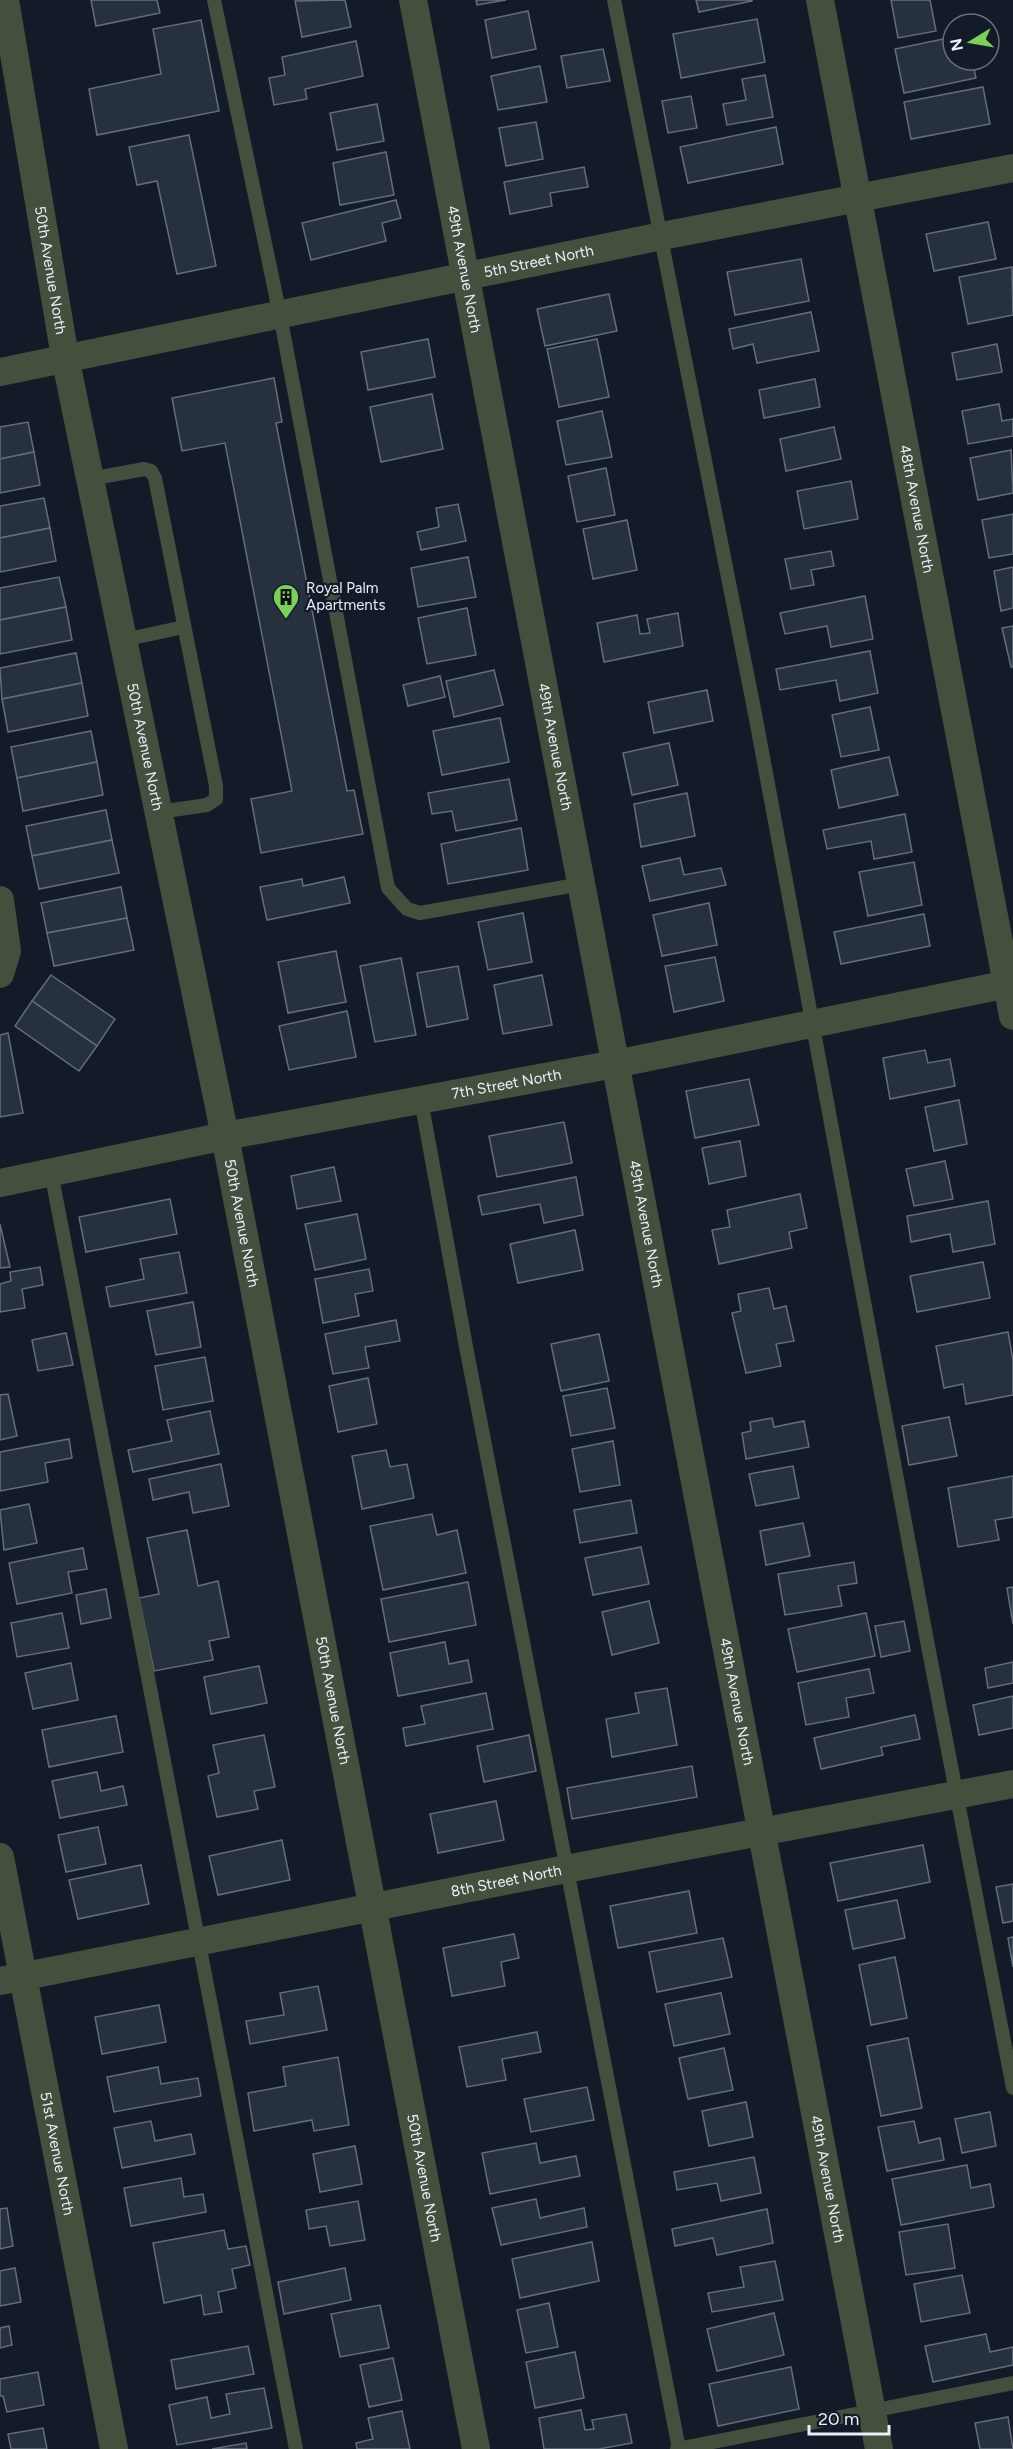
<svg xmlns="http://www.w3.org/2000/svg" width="1013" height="2449" font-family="Figtree,sans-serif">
<rect width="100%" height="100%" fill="#131b28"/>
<g fill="#27303d" stroke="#646d7d" stroke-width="1.5">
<polygon points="91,0 157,0 160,13 96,26"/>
<polygon points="345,0 351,27 302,37 295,1"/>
<polygon points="476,0 506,0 477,5"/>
<polygon points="696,0 752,0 752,1 699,12"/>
<polygon points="891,0 930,0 936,31 898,38"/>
<polygon points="528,11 536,49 492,58 485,20"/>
<polygon points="757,19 765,62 681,78 673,34"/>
<polygon points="201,20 219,111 97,135 89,89 161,74 153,29"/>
<polygon points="953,37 953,60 972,60 976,78 904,93 895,49"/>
<polygon points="356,41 363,76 305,89 307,99 274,105 269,78 285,75 282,57"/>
<polygon points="603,49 610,81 567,88 561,56"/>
<polygon points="540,66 547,102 498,110 491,76"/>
<polygon points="765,75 773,117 727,125 723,104 746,100 742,79"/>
<polygon points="983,87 990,124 911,139 904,102"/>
<polygon points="691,96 697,128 668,133 662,101"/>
<polygon points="377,104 384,141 337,150 330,113"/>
<polygon points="536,122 543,159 506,166 499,128"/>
<polygon points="776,127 783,164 688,183 680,147"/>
<polygon points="189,135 216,266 177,274 157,181 137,185 129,147"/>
<polygon points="386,152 394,195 340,205 333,163"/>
<polygon points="584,167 588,187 550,193 552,206 510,214 504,182"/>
<polygon points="396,200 401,218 382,223 386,241 311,260 302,223"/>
<polygon points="988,222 996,259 934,271 926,234"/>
<polygon points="801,259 809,301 735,315 727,272"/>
<polygon points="1012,267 1013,315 968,324 959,277"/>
<polygon points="609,294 617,331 545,346 537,309"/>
<polygon points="811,312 819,351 757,363 753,344 733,349 729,329"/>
<polygon points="428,339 435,377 368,390 361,352"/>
<polygon points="597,339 609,397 559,407 547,349"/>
<polygon points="997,344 1002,372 957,380 952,353"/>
<polygon points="274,378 282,422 276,423 347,791 354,790 363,834 261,853 251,799 292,791 225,443 182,451 172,398"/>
<polygon points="815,379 820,407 764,418 759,390"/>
<polygon points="432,394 443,449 381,462 370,407"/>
<polygon points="999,404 1002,421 1013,419 1013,436 968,444 962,411"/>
<polygon points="602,411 612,457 566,465 557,421"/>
<polygon points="28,422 34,452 0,459 0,427"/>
<polygon points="834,427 841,459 786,471 780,439"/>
<polygon points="1011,450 1013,493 978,500 970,458"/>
<polygon points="34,452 40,485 0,493 0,459"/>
<polygon points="606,468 615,515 577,522 568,476"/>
<polygon points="851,481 858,519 804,529 797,491"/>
<polygon points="44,498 50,528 0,538 0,506"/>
<polygon points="458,504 466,541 421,550 417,532 439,527 436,508"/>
<polygon points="1013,514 1013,554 989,558 982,520"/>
<polygon points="627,520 637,570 593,579 583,529"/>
<polygon points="50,528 56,561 0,572 0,538"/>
<polygon points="831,551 834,566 811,570 814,585 791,589 785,559"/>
<polygon points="468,557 476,597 418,607 411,568"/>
<polygon points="1013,567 1013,608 1001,611 994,571"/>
<polygon points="59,577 66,607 0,620 0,588"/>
<polygon points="865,596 873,639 831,647 827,626 785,634 780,613"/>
<polygon points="66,607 72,640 0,654 0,620"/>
<polygon points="467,608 476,655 427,664 418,618"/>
<polygon points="678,613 683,646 604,662 597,623 637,615 640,634 650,633 647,619"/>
<polygon points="1013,626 1013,667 1011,667 1002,628"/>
<polygon points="870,651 878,693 840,701 836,680 780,690 776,669"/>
<polygon points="76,653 82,683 2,699 0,668"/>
<polygon points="494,670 503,705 454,717 446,681"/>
<polygon points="440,676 445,697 408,706 403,685"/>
<polygon points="82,683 88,716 8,732 2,699"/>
<polygon points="707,690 713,721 654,733 648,702"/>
<polygon points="870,707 879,750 841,757 832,715"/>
<polygon points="500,718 509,762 442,775 433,731"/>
<polygon points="91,731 97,762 17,778 11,747"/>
<polygon points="669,743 678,785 632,795 623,753"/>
<polygon points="889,757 898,795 839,808 831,770"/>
<polygon points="97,762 103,795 23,811 17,778"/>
<polygon points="509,779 517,820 456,831 452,811 432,814 428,793"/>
<polygon points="687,793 695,836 641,847 634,804"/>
<polygon points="106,810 112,840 32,856 26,826"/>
<polygon points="905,814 912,852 874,859 871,841 827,849 823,830"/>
<polygon points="521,828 528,870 448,884 441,844"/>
<polygon points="112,840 119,873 39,889 32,856"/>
<polygon points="680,858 684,875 721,868 726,885 650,901 642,866"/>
<polygon points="914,862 922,905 868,916 859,872"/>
<polygon points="344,877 350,903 267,920 260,887 302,879 303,886"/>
<polygon points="121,887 127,918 47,933 41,903"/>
<polygon points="709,903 717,945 662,956 653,915"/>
<polygon points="523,913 532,962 488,970 478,922"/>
<polygon points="924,914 930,946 841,964 834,932"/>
<polygon points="127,918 134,950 54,966 47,933"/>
<polygon points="336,951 346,1002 288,1013 278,962"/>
<polygon points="715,957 724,1001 674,1012 665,966"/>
<polygon points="401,958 416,1035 375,1042 360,966"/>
<polygon points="458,966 468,1019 427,1027 417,973"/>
<polygon points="51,975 115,1019 97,1046 32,1001"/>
<polygon points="542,975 552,1025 503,1034 494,985"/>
<polygon points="32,1001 97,1046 79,1071 15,1026"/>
<polygon points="347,1011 356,1057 289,1070 279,1026"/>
<polygon points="8,1033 23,1113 0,1117 0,1035"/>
<polygon points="925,1050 928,1063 950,1059 955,1086 890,1099 883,1058"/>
<polygon points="749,1079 759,1125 695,1138 686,1091"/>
<polygon points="959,1100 967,1144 934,1151 925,1107"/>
<polygon points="564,1122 572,1163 497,1177 489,1136"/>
<polygon points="740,1141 746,1176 709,1184 702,1148"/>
<polygon points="945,1161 953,1199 914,1206 906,1169"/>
<polygon points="334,1167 341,1201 297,1209 291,1176"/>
<polygon points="576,1177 583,1215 544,1223 540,1204 482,1215 478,1196"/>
<polygon points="800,1194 807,1228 789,1232 792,1248 719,1264 712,1230 730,1227 727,1210"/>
<polygon points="170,1199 177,1234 86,1252 79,1217"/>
<polygon points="988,1201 995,1244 953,1252 950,1234 911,1242 907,1216"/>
<polygon points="357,1214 366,1259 315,1270 305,1224"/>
<polygon points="0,1224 10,1267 0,1268"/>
<polygon points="575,1230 583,1270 518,1283 510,1244"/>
<polygon points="179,1252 187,1293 110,1307 106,1287 144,1279 140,1259"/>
<polygon points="983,1262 990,1298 917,1312 910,1276"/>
<polygon points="40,1267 43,1285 22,1289 25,1308 0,1312 0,1284 11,1281 10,1272"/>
<polygon points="369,1269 373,1291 355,1294 359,1316 323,1323 315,1279"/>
<polygon points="769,1288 774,1309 786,1306 794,1341 776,1344 781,1366 746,1373 732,1313 741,1311 738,1294"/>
<polygon points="193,1302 201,1347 156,1355 147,1311"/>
<polygon points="396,1320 400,1341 365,1347 369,1368 333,1374 325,1334"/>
<polygon points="1008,1332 1013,1360 1013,1395 966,1404 963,1384 944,1388 936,1346"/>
<polygon points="66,1333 73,1365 38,1371 32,1340"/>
<polygon points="599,1334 609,1381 561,1391 551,1344"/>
<polygon points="205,1357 213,1401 163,1410 155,1366"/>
<polygon points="368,1378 377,1424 338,1432 329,1386"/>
<polygon points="607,1388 615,1428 571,1436 563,1396"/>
<polygon points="8,1394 17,1436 0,1440 0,1395"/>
<polygon points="210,1411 219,1454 133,1472 128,1450 172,1441 167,1420"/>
<polygon points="949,1417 957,1456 909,1465 902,1426"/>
<polygon points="772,1418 774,1427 804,1421 809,1447 746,1459 742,1433 751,1431 750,1422"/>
<polygon points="69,1439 72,1458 45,1463 48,1482 0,1491 0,1452"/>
<polygon points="613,1441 620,1485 580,1492 572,1449"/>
<polygon points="386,1450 390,1467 407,1464 414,1498 362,1509 352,1456"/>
<polygon points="221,1464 229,1506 193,1513 189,1492 153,1500 149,1479"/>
<polygon points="793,1466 799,1498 756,1506 749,1474"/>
<polygon points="1013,1476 1013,1517 995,1520 999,1540 958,1547 948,1488"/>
<polygon points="631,1500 637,1533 580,1543 574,1510"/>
<polygon points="29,1504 37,1543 4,1550 0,1510"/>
<polygon points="432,1514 437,1535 457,1530 466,1573 383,1590 370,1526"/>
<polygon points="803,1523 810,1556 766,1565 760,1531"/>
<polygon points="187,1530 198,1586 218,1581 229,1637 209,1641 213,1660 154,1671 139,1598 159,1594 147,1538"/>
<polygon points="641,1547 649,1584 593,1595 585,1558"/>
<polygon points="83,1548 87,1569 68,1572 72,1593 17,1604 9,1563"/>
<polygon points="854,1562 857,1583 838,1586 842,1606 785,1615 778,1574"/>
<polygon points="468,1582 476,1625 389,1642 381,1599"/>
<polygon points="1013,1587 1013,1624 1007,1588"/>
<polygon points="106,1589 111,1618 81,1624 76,1595"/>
<polygon points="649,1601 659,1643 612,1655 602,1612"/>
<polygon points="62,1613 69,1648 17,1657 11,1623"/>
<polygon points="866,1613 875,1656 797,1672 788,1629"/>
<polygon points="904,1621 910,1651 881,1657 875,1626"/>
<polygon points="445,1642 449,1664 468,1660 472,1682 398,1696 390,1653"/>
<polygon points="1013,1662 1013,1683 988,1688 985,1668"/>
<polygon points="71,1663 78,1700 33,1709 25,1673"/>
<polygon points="259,1666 267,1703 211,1714 204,1677"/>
<polygon points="869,1669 874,1693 846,1698 849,1717 806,1725 798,1683"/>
<polygon points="667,1688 677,1745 612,1757 606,1719 639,1713 635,1693"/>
<polygon points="486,1693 493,1729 406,1746 403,1728 425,1724 421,1706"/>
<polygon points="1013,1696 1013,1728 979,1735 973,1705"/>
<polygon points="915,1715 920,1739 881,1747 883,1755 821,1769 814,1738"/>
<polygon points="116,1716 123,1752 49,1767 42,1730"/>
<polygon points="264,1735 275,1787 254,1791 258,1809 217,1817 208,1776 219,1773 213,1745"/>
<polygon points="529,1735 536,1771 484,1782 477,1746"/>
<polygon points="692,1766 697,1797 572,1819 567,1788"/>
<polygon points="97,1772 101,1791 123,1786 127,1805 60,1818 52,1781"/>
<polygon points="496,1801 504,1840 438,1853 430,1814"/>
<polygon points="98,1827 106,1864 66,1872 58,1835"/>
<polygon points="282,1840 290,1880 218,1895 209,1856"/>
<polygon points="923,1845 930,1882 838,1901 830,1863"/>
<polygon points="141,1865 149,1904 78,1919 69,1880"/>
<polygon points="1013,1884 1013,1921 1003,1923 996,1887"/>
<polygon points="689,1891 697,1933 618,1948 610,1906"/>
<polygon points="897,1900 905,1938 853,1949 845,1910"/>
<polygon points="514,1934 519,1958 501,1962 505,1986 452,1996 443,1948"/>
<polygon points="1013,1937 1013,1967 1008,1938"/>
<polygon points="723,1938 732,1977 657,1992 649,1952"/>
<polygon points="895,1957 907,2018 871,2025 859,1965"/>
<polygon points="318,1986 327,2030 250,2044 246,2021 284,2015 280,1993"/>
<polygon points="721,1993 730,2034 674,2046 665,2004"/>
<polygon points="159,2005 166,2042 102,2054 95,2017"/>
<polygon points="537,2032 541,2052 502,2059 506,2080 467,2087 459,2047"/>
<polygon points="908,2038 922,2108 881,2116 867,2046"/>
<polygon points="724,2048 733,2090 688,2099 679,2058"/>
<polygon points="338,2057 349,2125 314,2131 312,2120 254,2131 248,2093 286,2086 283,2067"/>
<polygon points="158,2067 161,2084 198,2078 201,2096 114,2112 107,2077"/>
<polygon points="587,2087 594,2120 531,2132 524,2099"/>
<polygon points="746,2102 753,2137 709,2146 702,2111"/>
<polygon points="990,2112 996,2146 962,2153 955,2119"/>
<polygon points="151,2121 155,2141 191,2134 195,2154 122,2168 114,2128"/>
<polygon points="914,2121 919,2143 940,2138 944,2160 887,2171 878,2127"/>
<polygon points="536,2143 540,2163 576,2156 580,2176 490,2194 482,2153"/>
<polygon points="355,2146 362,2184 320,2192 313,2154"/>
<polygon points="754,2157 761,2193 721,2201 717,2183 677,2190 674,2172"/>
<polygon points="967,2165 971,2188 990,2184 994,2207 901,2225 892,2179"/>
<polygon points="181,2178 184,2197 203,2194 206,2212 131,2226 124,2188"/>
<polygon points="536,2199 540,2218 584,2208 587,2227 501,2245 492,2208"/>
<polygon points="358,2201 365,2240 330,2246 326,2226 309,2229 306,2210"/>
<polygon points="7,2208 13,2246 0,2249 0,2209"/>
<polygon points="767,2209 773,2243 717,2255 713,2238 675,2246 672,2229"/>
<polygon points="948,2224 955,2268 906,2275 899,2232"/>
<polygon points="224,2230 228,2249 246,2246 250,2265 232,2269 236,2288 218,2292 222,2312 204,2315 201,2295 164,2303 153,2243"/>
<polygon points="592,2242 599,2281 520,2298 512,2259"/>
<polygon points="775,2261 783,2300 712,2312 708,2293 744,2287 740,2267"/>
<polygon points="15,2268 21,2302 0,2306 0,2271"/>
<polygon points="345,2268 351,2300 284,2314 278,2282"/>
<polygon points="962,2275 970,2313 921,2322 914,2284"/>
<polygon points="549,2303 558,2347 526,2353 517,2310"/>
<polygon points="380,2305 389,2348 340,2357 331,2314"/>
<polygon points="774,2313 784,2355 717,2371 707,2329"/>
<polygon points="9,2326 12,2345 0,2348 0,2328"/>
<polygon points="986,2334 990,2352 1013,2347 1013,2365 933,2382 925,2346"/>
<polygon points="248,2346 254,2374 176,2389 171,2360"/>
<polygon points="575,2352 584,2398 535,2408 526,2362"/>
<polygon points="393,2358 402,2400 369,2407 360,2365"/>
<polygon points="791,2367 799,2409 718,2426 709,2384"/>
<polygon points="38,2372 44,2405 7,2412 3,2396 0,2396 0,2379"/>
<polygon points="264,2388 272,2428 177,2445 169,2405 207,2397 211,2418 230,2414 226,2394"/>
<polygon points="581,2410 585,2430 594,2429 592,2420 626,2414 632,2443 599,2449 544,2449 539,2418"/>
<polygon points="402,2411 410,2449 357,2449 356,2443 373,2439 368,2418"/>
<polygon points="1008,2417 1013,2449 980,2449 975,2423"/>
<polygon points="43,2428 47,2449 11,2449 8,2434"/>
<polygon points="246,2443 247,2449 212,2449"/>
</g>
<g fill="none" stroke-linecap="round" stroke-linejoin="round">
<g stroke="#42503d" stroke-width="14">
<polyline points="214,0 280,315 388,888 407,909 420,913 581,884"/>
<polyline points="614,0 755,714 928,1646 1013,2088"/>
<polyline points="90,479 144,469 151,471 155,478 216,786 216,799 207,805 159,812"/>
<polyline points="123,640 184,627"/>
<polyline points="421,1100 467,1352 679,2449"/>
<polyline points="51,1172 296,2449"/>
<polyline points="677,2449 1013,2383"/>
</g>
<g stroke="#42503d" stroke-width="28">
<path id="s1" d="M5 0 65 357 225 1136 476 2449"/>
<path id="s2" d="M413 0 879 2449"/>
<path id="s3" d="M820 0 1013 1016"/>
<path id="s4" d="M0 372 662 236 1013 168"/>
<polyline points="0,900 7,951 0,974"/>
<path id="s5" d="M0 1183 225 1136 615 1064 1013 983"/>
<path id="s6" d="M0 1857 114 2449"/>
<path id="s7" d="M0 1981 566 1869 1013 1784"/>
</g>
</g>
<defs>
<g id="building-pin" transform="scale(1.35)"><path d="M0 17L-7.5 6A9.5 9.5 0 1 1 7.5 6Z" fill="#79d157" stroke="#131b28"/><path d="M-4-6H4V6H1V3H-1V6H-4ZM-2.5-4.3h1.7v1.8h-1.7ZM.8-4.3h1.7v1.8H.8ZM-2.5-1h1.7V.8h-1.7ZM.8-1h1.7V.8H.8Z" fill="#111"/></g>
</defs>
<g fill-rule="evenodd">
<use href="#building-pin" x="286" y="597"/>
</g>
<g text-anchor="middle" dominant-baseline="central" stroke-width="4.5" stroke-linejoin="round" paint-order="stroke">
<g font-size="15" fill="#eaf0f9" stroke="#131b28">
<text stroke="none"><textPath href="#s4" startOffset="550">5th Street North</textPath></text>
<text stroke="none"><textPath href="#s2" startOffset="274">49th Avenue North</textPath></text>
<text stroke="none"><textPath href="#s1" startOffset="274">50th Avenue North</textPath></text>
<text stroke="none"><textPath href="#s3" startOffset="518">48th Avenue North</textPath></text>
<text stroke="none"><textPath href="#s2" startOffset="760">49th Avenue North</textPath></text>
<text stroke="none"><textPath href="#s1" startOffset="760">50th Avenue North</textPath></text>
<text stroke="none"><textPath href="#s5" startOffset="516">7th Street North</textPath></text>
<text stroke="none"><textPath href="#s1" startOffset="1246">50th Avenue North</textPath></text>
<text stroke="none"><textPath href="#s2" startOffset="1246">49th Avenue North</textPath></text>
<text stroke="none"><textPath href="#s1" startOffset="1732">50th Avenue North</textPath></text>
<text stroke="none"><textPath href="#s2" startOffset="1732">49th Avenue North</textPath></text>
<text stroke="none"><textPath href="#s7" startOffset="516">8th Street North</textPath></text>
<text stroke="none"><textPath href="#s6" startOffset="302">51st Avenue North</textPath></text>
<text stroke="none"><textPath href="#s1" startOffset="2218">50th Avenue North</textPath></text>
<text stroke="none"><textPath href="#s2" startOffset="2218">49th Avenue North</textPath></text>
</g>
<g font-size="15" fill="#eaf0f9" stroke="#131b28" text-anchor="start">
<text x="306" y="588">Royal Palm<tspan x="306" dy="17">Apartments</tspan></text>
</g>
</g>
<g transform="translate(971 42) rotate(259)"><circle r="28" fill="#131b28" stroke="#69707c" stroke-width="1.5"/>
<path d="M0-4.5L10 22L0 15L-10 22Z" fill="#79d157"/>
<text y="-9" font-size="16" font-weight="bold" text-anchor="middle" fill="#eaf0f9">N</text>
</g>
<path d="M809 2425v9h80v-9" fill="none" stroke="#eaf0f9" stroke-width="3"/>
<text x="818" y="2425" font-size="18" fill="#eaf0f9" stroke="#131b28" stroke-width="4.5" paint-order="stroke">20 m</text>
</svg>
